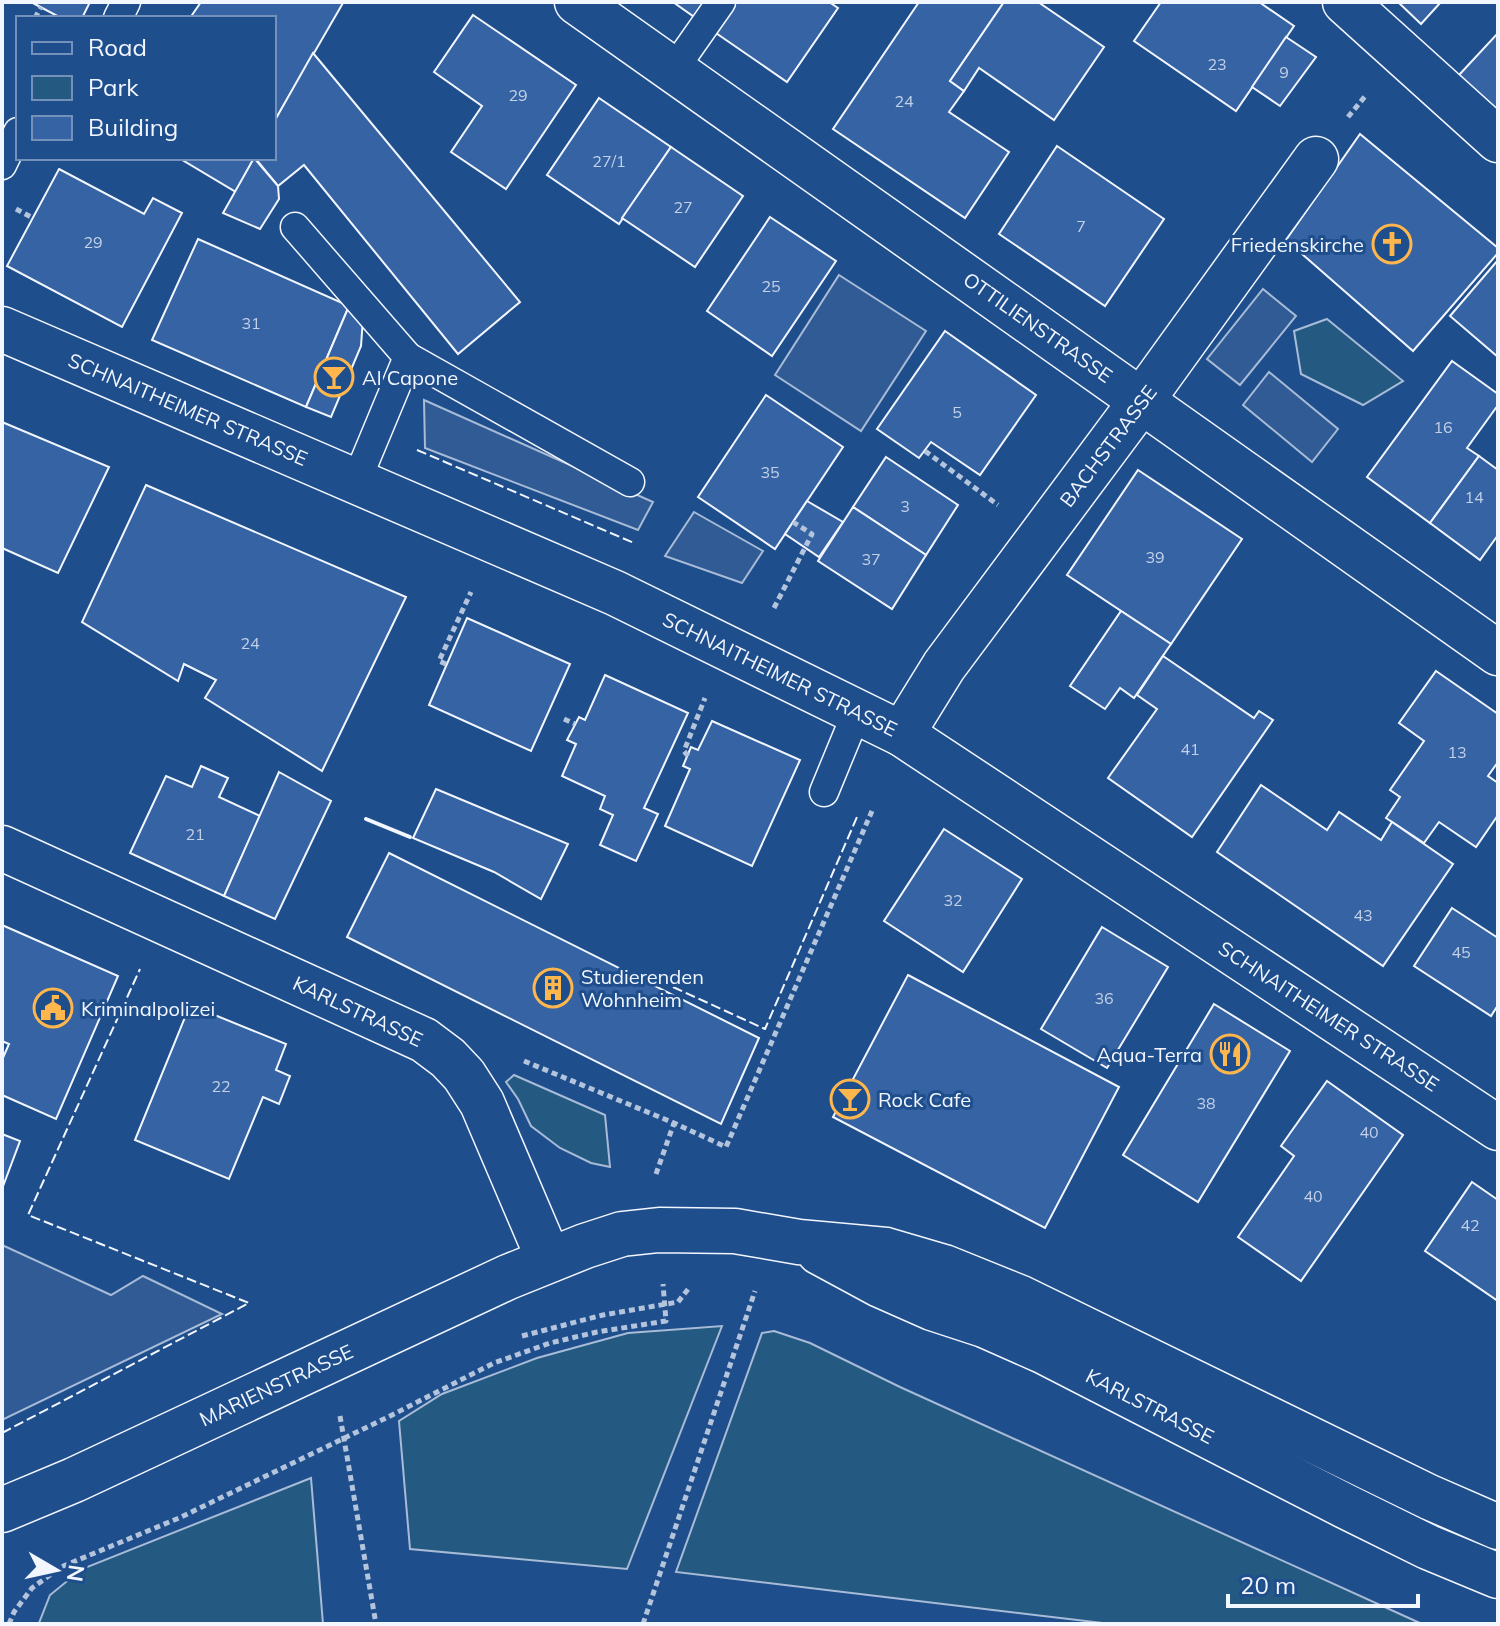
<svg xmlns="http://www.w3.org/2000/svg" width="1500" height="1626" font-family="Mulish,sans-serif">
<rect width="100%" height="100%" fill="#1f4e8c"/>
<g fill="#245a82" stroke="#a8bbd7" stroke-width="2">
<polygon points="1327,319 1403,381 1363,405 1301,374 1294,331"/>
<polygon points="514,1075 605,1115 610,1167 591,1163 560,1148 531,1126 518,1099 506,1082"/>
<polygon points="722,1326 627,1569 410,1549 399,1421 442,1394 537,1358 628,1333"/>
<polygon points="774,1331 810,1343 900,1387 1422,1624 1111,1624 676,1572 762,1333"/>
<polygon points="311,1478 323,1624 39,1623 50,1595 82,1569"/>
</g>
<g fill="#305b95" stroke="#a8bbd7" stroke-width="2">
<polygon points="839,275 926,331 861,431 775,375"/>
<polygon points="1263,289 1296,316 1240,385 1207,359"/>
<polygon points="1269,372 1338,429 1312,462 1243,405"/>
<polygon points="424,400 653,502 638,530 425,448"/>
<polygon points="694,512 763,551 742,583 665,556"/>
<polygon points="2,1245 111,1295 143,1276 222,1314 2,1420"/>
</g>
<g fill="#3563a3" stroke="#f2f6ff" stroke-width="2">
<polygon points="31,2 90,2 82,18 61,18"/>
<polygon points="201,2 341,2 343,3 274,122 274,18 190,18"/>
<polygon points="673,2 713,2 700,21"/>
<polygon points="733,2 829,2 838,8 787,82 713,31"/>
<polygon points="919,2 1004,2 950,81 964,91 949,112 1009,152 965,218 833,129"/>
<polygon points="1004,2 1038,2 1104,47 1054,120 979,68 964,91 950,81"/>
<polygon points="1161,2 1259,2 1294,26 1236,111 1134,41"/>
<polygon points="1398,2 1441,2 1421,24"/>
<polygon points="473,15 576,85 506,189 451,152 482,106 434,72"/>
<polygon points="1498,33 1498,111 1459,75"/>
<polygon points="1286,37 1316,57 1280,106 1252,87"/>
<polygon points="313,53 520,302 458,354 304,165 278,186 255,158 274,158 274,122"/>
<polygon points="599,98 671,147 619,224 547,175"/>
<polygon points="1360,134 1498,248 1498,253 1413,351 1286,240"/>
<polygon points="1057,146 1164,219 1105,306 999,234"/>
<polygon points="671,147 743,196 695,267 622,218"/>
<polygon points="179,158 254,158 236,192"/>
<polygon points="254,158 278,186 279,199 260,229 223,213"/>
<polygon points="59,169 144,214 153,198 182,213 122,327 7,266"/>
<polygon points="770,217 836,261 772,356 707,311"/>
<polygon points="198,239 349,306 306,407 152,340"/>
<polygon points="1498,260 1498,357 1450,316"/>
<polygon points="349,306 363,318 361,346 331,417 306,407"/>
<polygon points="945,331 1036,395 980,475 931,442 919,458 877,429"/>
<polygon points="1452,361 1498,394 1498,405 1467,448 1479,456 1430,523 1367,477"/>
<polygon points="766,395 843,447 775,549 698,497"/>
<polygon points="2,422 109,467 58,573 2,548"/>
<polygon points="1479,456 1498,470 1498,535 1480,560 1430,523"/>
<polygon points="886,457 958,505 926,555 853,507"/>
<polygon points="1138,470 1242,539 1171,644 1067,575"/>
<polygon points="146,485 406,597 322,771 205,698 216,680 184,664 178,681 82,622"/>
<polygon points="807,501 843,522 819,557 785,534"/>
<polygon points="853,507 926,555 892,609 818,561"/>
<polygon points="1121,611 1171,644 1134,698 1120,688 1105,709 1070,686"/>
<polygon points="467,618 570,664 531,751 429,705"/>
<polygon points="1163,656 1254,718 1259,711 1273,720 1192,837 1108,778 1157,709 1137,695"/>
<polygon points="1436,671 1498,714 1498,762 1488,776 1498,783 1498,815 1476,847 1439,822 1424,843 1386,818 1400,797 1390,790 1424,741 1399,723"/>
<polygon points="605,675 688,713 644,808 658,814 636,861 600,845 613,815 600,809 605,796 562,776 576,744 567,740 579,717 585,720"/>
<polygon points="712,721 800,760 752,866 665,826 690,769 683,766 691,747 698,750"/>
<polygon points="201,766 228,778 219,797 260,816 224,896 130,853 166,776 192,787"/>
<polygon points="279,772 331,801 275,919 224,896"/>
<polygon points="1261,785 1327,830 1339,812 1381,840 1392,822 1453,864 1383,966 1217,852"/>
<polygon points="436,789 568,844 541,899 494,872 413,838"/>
<polygon points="944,829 1022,879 963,972 884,921"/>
<polygon points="389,853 759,1038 721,1124 347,937"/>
<polygon points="1452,908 1498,938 1498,1005 1491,1016 1414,966"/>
<polygon points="2,925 118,976 56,1119 2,1095 2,1060 9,1044 2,1041"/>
<polygon points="1102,927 1168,967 1107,1068 1041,1029"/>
<polygon points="908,975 1119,1087 1045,1228 833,1117"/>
<polygon points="1214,1004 1290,1051 1198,1202 1123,1155"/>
<polygon points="190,1005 286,1044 276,1070 290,1076 279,1104 263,1097 229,1179 135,1140"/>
<polygon points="1327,1081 1403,1135 1301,1281 1238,1237 1294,1156 1281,1146"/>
<polygon points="2,1134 20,1141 2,1189"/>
<polygon points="1472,1182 1498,1200 1498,1301 1425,1251"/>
</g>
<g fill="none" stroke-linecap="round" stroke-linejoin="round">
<g stroke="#f2f6ff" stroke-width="31">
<g id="service">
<polyline points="118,18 126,2"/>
<polyline points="674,69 721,2"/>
<polyline points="2,165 18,132"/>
<polyline points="295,227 408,357 356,482"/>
<polyline points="408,357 630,482"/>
<polyline points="824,792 857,712"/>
</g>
</g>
<g stroke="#f2f6ff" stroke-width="47">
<g id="minor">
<polyline points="577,2 1498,653"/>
<polyline points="1345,2 1498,140"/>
<polyline points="902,734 944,666 1142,400 1316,159"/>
<polyline points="2,848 424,1040 448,1058 464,1075 482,1103 549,1260"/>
<polyline points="819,1252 880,1285 932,1308 984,1325 1045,1352 1345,1506 1428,1547 1498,1576"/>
<polyline points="2,1510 74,1480 508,1277 585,1246 622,1234 659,1230 735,1231 799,1242 886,1250 944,1267 1021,1298 1429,1497 1498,1527"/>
</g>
</g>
<g stroke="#f2f6ff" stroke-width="47">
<polyline id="tertiary" points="2,329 615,593 902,734 1498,1128"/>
</g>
<g stroke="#b3c4dc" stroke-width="5" stroke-dasharray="6 4" stroke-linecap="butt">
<polyline points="35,18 41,7"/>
<polyline points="1348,117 1367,94"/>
<polyline points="16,209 33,218"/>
<polyline points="925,451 998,505"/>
<polyline points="774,608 812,534 793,522"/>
<polyline points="446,664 439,661 471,592"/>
<polyline points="564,719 575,724"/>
<polyline points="688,756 684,751 705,698"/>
<polyline points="524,1061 674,1123 726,1147 872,811"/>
<polyline points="656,1174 674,1123"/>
<polyline points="522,1336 603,1315 678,1302 689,1288"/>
<polyline points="340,1416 376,1624"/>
<polyline points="9,1624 14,1612 32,1588 61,1567 179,1518 388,1417 494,1363 550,1343 597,1332 666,1321 663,1284"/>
<polyline points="643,1624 755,1291"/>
</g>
<use href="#service" stroke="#1f4e8c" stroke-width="28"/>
<use href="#minor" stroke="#1f4e8c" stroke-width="44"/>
<use href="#tertiary" stroke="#1f4e8c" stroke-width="44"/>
<g stroke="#f2f6ff" stroke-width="2" stroke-dasharray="10 4" stroke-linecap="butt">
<polyline points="417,450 634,543"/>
<polyline points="673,987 765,1029 857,817"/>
<polyline points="2,1433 249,1303 28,1215 140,969"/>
</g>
<polyline stroke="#f2f6ff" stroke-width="4" points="366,819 410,837"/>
</g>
<defs>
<g id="church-ring" transform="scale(2)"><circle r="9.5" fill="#1f4e8c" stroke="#ffb74d" stroke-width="1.5"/><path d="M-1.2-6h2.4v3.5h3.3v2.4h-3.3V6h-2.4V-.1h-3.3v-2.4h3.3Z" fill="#ffb74d"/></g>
<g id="bar-ring" transform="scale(2)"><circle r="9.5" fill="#1f4e8c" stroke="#ffb74d" stroke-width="1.5"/><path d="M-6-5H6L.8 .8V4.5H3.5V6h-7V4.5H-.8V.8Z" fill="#ffb74d"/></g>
<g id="building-ring" transform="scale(2)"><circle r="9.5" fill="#1f4e8c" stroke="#ffb74d" stroke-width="1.5"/><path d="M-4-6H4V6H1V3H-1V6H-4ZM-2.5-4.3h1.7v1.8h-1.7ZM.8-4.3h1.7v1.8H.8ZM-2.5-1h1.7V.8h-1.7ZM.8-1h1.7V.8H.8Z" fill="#ffb74d"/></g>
<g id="civic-ring" transform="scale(2)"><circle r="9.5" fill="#1f4e8c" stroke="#ffb74d" stroke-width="1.5"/><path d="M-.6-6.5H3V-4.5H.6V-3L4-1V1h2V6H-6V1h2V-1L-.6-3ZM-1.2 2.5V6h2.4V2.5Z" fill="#ffb74d"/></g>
<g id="restaurant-ring" transform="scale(2)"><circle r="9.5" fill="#1f4e8c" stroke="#ffb74d" stroke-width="1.5"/><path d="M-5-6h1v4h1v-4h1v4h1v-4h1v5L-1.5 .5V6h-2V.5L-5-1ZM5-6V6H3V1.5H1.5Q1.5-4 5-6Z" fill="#ffb74d"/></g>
</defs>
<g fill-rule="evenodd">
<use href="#church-ring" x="1392" y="244"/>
<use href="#bar-ring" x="334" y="377"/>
<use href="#building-ring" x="553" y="988"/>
<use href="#civic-ring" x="53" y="1008"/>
<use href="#restaurant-ring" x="1230" y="1054"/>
<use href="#bar-ring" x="850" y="1099"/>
</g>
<g text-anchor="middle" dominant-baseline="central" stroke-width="6" stroke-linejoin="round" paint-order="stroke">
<g font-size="16" fill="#c3d1e8">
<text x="1217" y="64">23</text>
<text x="1284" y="72">9</text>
<text x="518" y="95">29</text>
<text x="904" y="101">24</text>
<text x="609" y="161">27/1</text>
<text x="683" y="207">27</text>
<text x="1081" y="226">7</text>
<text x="93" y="242">29</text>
<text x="771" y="286">25</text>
<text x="251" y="323">31</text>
<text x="957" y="412">5</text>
<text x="1443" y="427">16</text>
<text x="770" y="472">35</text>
<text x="1474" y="497">14</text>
<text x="905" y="506">3</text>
<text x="1155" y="557">39</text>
<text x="871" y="559">37</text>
<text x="250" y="643">24</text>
<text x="1190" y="749">41</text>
<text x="1457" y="752">13</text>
<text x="195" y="834">21</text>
<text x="953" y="900">32</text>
<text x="1363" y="915">43</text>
<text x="1461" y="952">45</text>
<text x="1104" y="998">36</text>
<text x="221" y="1086">22</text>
<text x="1206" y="1103">38</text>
<text x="1369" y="1132">40</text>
<text x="1313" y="1196">40</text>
<text x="1470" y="1225">42</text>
</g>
<g font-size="20" fill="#f2f6ff" stroke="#1f4e8c" text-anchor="start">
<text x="1364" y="244" text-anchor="end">Friedenskirche</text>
<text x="362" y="377">Al Capone</text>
<text x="581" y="976">Studierenden<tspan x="581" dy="23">Wohnheim</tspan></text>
<text x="81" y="1008">Kriminalpolizei</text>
<text x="1202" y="1054" text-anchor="end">Aqua-Terra</text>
<text x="878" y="1099">Rock Cafe</text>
</g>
<g font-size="20" fill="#f2f6ff" stroke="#1f4e8c">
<text transform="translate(1038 327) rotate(35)">OTTILIENSTRASSE</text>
<text transform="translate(188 409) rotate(23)">SCHNAITHEIMER STRASSE</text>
<text transform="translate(1108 446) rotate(-53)">BACHSTRASSE</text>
<text transform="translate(780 674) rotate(26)">SCHNAITHEIMER STRASSE</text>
<text transform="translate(358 1011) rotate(25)">KARLSTRASSE</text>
<text transform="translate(1329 1016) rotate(33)">SCHNAITHEIMER STRASSE</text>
<text transform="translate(276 1385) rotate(-25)">MARIENSTRASSE</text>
<text transform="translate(1150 1406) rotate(27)">KARLSTRASSE</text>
</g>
</g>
<rect width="1500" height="1626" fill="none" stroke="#f2f6ff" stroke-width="8"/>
<rect x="16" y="16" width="260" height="144" fill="#1f4e8c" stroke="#7391ba" stroke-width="2"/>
<rect x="32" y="42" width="40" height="12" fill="#1f4e8c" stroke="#7391ba" stroke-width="2"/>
<text x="88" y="56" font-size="24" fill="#f2f6ff">Road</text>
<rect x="32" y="76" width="40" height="24" fill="#245a82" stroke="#7391ba" stroke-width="2"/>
<text x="88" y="96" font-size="24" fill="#f2f6ff">Park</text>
<rect x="32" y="116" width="40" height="24" fill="#3563a3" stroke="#7391ba" stroke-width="2"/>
<text x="88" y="136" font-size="24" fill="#f2f6ff">Building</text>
<g transform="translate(56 1570) rotate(99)" stroke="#1f4e8c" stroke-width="6" paint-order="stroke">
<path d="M0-6L14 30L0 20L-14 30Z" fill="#f2f6ff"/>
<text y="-12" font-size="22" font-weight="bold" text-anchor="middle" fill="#f2f6ff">N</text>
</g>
<path d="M1228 1594v12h190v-12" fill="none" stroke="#f2f6ff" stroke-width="4"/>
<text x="1240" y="1594" font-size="24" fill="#f2f6ff" stroke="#1f4e8c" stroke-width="6" paint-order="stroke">20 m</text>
</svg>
